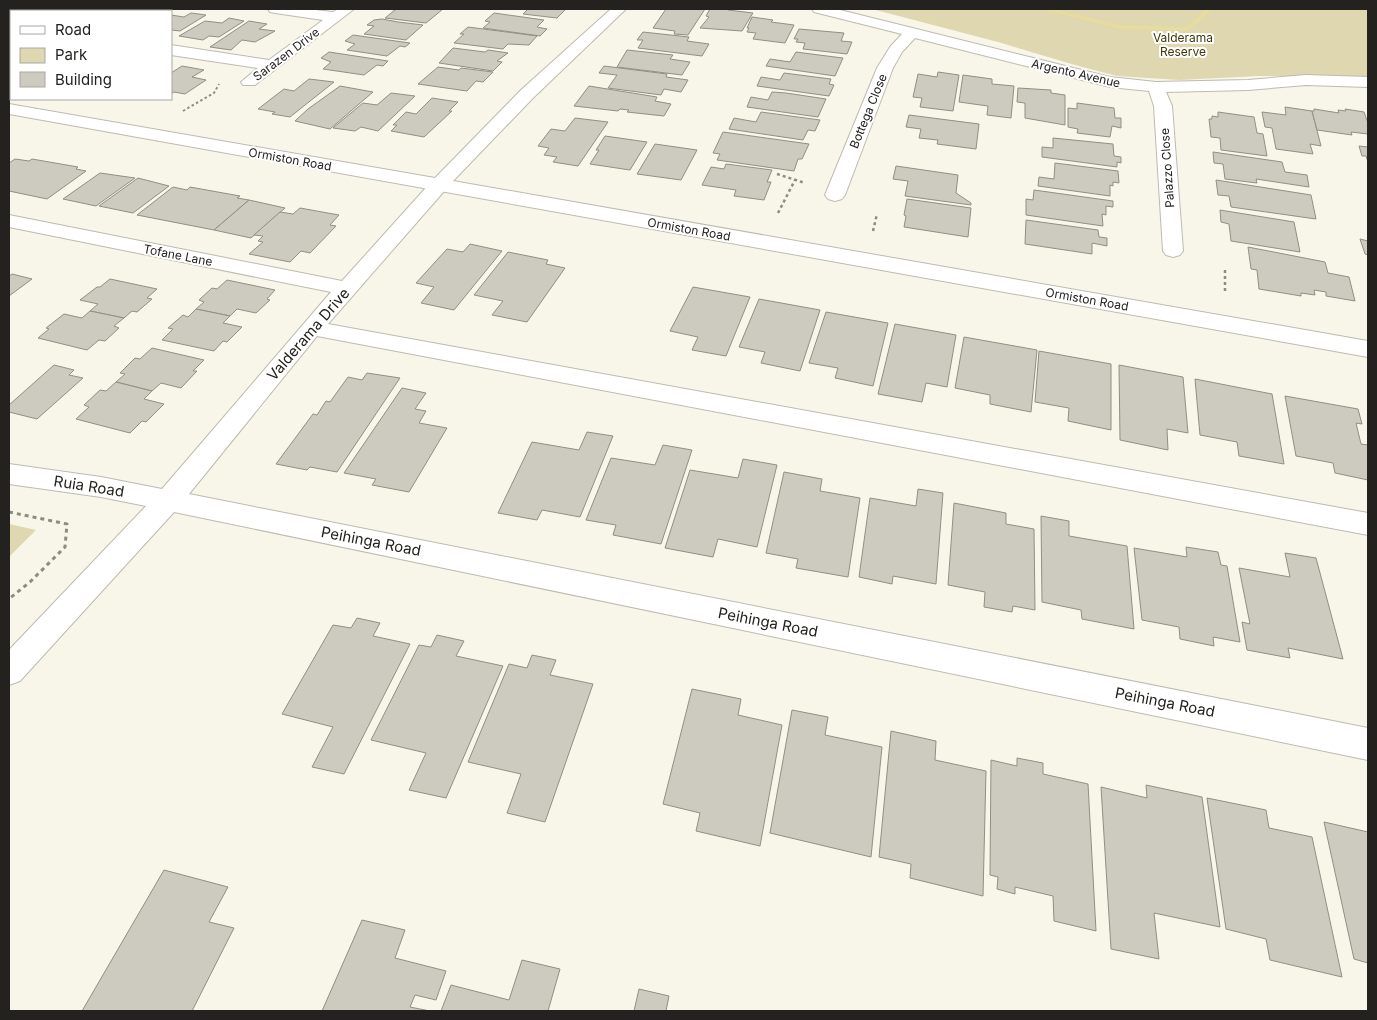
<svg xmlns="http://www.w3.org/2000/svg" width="1377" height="1020" font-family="Inter,sans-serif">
<rect width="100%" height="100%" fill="#f8f6e9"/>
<g fill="#ded7b0">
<polygon points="872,9 1368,9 1368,76 1258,76 1179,80 1117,76 1075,65 998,42"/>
<polygon points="9,524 36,530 9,557"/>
</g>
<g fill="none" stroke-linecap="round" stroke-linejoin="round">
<polygon fill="#e7db9f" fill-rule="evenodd" points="1040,9 1051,9 1121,25 1186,27 1206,9 1213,9 1188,31 1121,29"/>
</g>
<g fill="#cdcbbf" stroke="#918f84">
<polygon points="43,9 79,9 74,11 36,11"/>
<polygon points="88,9 125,9 120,11 84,11"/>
<polygon points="388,9 443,9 426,23 385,18 395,10"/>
<polygon points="528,9 566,9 557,18 523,14"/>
<polygon points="666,9 705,9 688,35 674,34 675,31 653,28"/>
<polygon points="710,9 729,9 728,10 753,13 742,31 700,28 709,17 706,16"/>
<polygon points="191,13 206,15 180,31 171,30 171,15 184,17"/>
<polygon points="494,13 544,20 537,27 547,29 540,36 483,28 490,22 485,21"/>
<polygon points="752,17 773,20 771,22 794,25 785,43 753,39 756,33 747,32 749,28 747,28"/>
<polygon points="229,18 244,21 219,37 209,36 203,40 179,36 205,21 222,23"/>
<polygon points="382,19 398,22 423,25 406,40 364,34 374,26 367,25 374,20"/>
<polygon points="249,21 267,24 259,29 275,31 255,42 242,40 231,50 210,47"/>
<polygon points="468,27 537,36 529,45 508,44 503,49 454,43 464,34 460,34"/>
<polygon points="799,29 844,33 841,41 852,42 847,54 803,49 805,43 796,42 798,39 794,39"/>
<polygon points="643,32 689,37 687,41 709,44 702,56 638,48 643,40 637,40"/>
<polygon points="353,35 410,43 405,47 400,46 387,56 347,50 355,44 345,41"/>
<polygon points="453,48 485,52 488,50 508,53 497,61 502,62 493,71 439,63"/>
<polygon points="627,50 673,55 670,59 690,62 682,75 617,67"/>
<polygon points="329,52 388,61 383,66 377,65 364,75 323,69 331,62 321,58"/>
<polygon points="796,52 819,55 843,58 835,76 766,66 770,59 790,62"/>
<polygon points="182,66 204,70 192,77 206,80 185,94 174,92 171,94 171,73"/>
<polygon points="604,66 667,74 666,77 688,80 681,92 664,89 661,95 608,88 617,75 599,73"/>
<polygon points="438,67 459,70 461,68 493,72 483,82 476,81 467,91 418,84"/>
<polygon points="938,72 959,75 953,111 920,107 922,98 913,97 918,74 937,77"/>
<polygon points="784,73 831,79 829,84 834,85 829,96 757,86 761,77 780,80"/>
<polygon points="963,75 992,79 992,84 1014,86 1011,118 987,115 988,106 959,102"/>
<polygon points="309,79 334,82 290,117 272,114 275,112 258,109 284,89 294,91"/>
<polygon points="340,86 373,92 330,129 295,121 308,109"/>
<polygon points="589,86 657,97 655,101 671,104 664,116 627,112 629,110 620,109 618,111 574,106"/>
<polygon points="1018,88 1051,90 1051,93 1065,95 1065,125 1025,118 1025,103 1017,102"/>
<polygon points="772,92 786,93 826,99 818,117 747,107 751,97 768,100"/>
<polygon points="391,93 415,96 378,131 361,127 355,131 333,128 363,103 377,105"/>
<polygon points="432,98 458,102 449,111 452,111 424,137 391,131 397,125 393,125 406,112 416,114"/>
<polygon points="1077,103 1114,108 1115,118 1121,118 1121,128 1112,126 1110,137 1077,133 1078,129 1068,127 1068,108 1077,109"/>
<polygon points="1285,107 1312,111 1321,146 1310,144 1313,154 1276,149 1272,128 1265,127 1262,112 1286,115"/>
<polygon points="1314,109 1339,113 1338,110 1346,111 1345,109 1364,112 1368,123 1368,134 1351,132 1352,135 1317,130 1312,111 1314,111"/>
<polygon points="761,112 820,120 815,131 808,130 803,140 729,129 734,118 756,122"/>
<polygon points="1218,112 1254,117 1257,133 1263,134 1267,156 1221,150 1220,138 1211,137 1209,119 1212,119 1212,116 1218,117"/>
<polygon points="909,115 979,124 976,149 937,144 938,140 919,138 921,129 906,127"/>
<polygon points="575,118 608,122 578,166 553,162 557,157 544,155 549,148 538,146 551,129 565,131"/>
<polygon points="723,132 809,144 802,159 798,159 794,171 717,160 720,154 713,153"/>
<polygon points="605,136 647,142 630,170 590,164 599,150 596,150"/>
<polygon points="1053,138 1113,144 1114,156 1121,157 1121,163 1117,162 1117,167 1042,157 1042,147 1053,148"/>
<polygon points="655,144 697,150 681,180 637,174"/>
<polygon points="1359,146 1368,147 1368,162 1366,156 1362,156"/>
<polygon points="1213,152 1282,162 1285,172 1307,175 1309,187 1256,179 1257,183 1225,179 1223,164 1214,163"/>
<polygon points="15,159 29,161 32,159 78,167 76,169 86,171 47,199 9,191 9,163"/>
<polygon points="1055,163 1118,171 1119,183 1113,182 1113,186 1110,185 1110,196 1038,186 1039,177 1054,179"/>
<polygon points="726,164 772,170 767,182 771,182 764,200 734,196 736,190 702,185 711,167 724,169"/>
<polygon points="896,166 958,175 956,193 971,203 971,205 905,196 908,181 893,179"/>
<polygon points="100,173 135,178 96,206 63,199"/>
<polygon points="138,178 169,186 133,213 99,206"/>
<polygon points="1216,180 1311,195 1316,219 1231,207 1229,196 1218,195"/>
<polygon points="173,187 187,190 190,187 240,196 237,198 249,200 214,230 137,215"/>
<polygon points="1034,190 1113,201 1113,207 1106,206 1106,215 1102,214 1103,226 1026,215 1026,199 1033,200"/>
<polygon points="907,199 971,208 968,237 904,227 906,216 904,215"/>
<polygon points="249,200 285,208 251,238 214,230"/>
<polygon points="300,208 339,215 330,225 336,226 310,253 301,251 290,262 249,254 263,242 258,241 263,236 254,235 280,212 293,214"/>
<polygon points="1220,210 1294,222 1300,252 1231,241 1229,224 1221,222"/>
<polygon points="1026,220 1098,230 1099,237 1107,238 1107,246 1092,243 1092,254 1025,244"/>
<polygon points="1360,239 1368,241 1368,255 1365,254"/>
<polygon points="470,244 502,251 454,310 421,303 434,287 416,283 447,249 463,252"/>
<polygon points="1248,247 1325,262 1328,273 1349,277 1355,301 1326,296 1326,292 1314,290 1315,295 1301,293 1301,296 1259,289 1257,270 1251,269"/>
<polygon points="508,252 548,260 546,264 565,268 527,322 492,315 503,301 474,295"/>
<polygon points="12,274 32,279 9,296 9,276"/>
<polygon points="110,279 157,289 147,298 152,299 137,312 132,311 124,318 90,311 98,304 80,300 97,287 100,287"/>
<polygon points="227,280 275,290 267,299 270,300 256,313 237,309 230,316 196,309 204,302 199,300 212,288 217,289"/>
<polygon points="693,287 750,297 726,356 692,350 698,337 670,331"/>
<polygon points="759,299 820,310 800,371 761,363 765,352 739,347"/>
<polygon points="196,309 230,316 223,323 242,327 227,342 223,341 214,351 162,340 173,329 168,328 183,315 188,317"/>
<polygon points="90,311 124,318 114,326 119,328 105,341 99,340 87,350 38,338 49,329 46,328 64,314 82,318"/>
<polygon points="826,312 888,323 873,386 835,378 838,368 809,363"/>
<polygon points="895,324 956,335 947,387 926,383 922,402 878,394"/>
<polygon points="964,337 1037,350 1031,412 990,404 990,395 955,388"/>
<polygon points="152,348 204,360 193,371 197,371 181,388 161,383 152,391 116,382 125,374 120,373 135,358 140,359"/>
<polygon points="1039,351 1111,364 1111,430 1068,421 1069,408 1035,402"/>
<polygon points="54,365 74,370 69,375 83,378 37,419 9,412 9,405"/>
<polygon points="1119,365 1183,377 1188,433 1167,429 1168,450 1120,440"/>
<polygon points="367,373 400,378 337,472 310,467 307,470 276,464 313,414 317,415 326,401 330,402 348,377 362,380"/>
<polygon points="1195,379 1272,394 1284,464 1239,456 1237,442 1200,435"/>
<polygon points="116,382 152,391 144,399 164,404 146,422 142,421 130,433 76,419 89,407 84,405 100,390 106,391"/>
<polygon points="402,388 426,393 415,409 426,411 419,423 447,428 409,492 372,485 376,479 344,473"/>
<polygon points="1285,396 1358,409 1362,424 1356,423 1361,444 1368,445 1368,480 1335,473 1333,463 1296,456"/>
<polygon points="587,432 613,436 580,517 542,510 537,520 498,513 532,442 579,450"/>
<polygon points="663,445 692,450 661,544 613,535 616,525 586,520 611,458 655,465"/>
<polygon points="743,459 777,465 757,547 718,539 713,557 665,548 690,470 738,478"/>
<polygon points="784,472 822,479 820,491 860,498 848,577 796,568 798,559 766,553"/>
<polygon points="918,489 943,493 936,584 893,576 892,584 859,577 870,498 916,506"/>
<polygon points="954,503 1006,513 1006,524 1034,529 1035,610 1013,606 1012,612 984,607 985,592 948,585"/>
<polygon points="1041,516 1069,521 1069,536 1127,546 1134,629 1082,619 1081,610 1042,602"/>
<polygon points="1186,547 1218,552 1221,565 1227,566 1240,642 1213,637 1214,646 1180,639 1179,627 1142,620 1134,548 1187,557"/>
<polygon points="1285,553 1316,558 1343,659 1288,648 1290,658 1247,650 1242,622 1250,624 1239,568 1290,577"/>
<polygon points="357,618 380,623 373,636 410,644 344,774 312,767 333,727 282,714 333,625 351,628"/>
<polygon points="437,635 464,641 456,656 503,666 446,798 409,790 426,753 371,740 419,645 431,647"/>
<polygon points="532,655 556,660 550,675 593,684 545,822 507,813 521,774 468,762 509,664 527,668"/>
<polygon points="692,689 741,699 738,715 782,725 760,846 696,831 700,813 663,804"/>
<polygon points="792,710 828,717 825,735 882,747 871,857 770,833"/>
<polygon points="891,731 936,741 935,760 986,771 983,896 910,878 911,864 879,857"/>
<polygon points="1017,758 1043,763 1043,774 1088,784 1096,931 1054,921 1053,896 1015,887 1015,894 997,889 998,877 990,875 991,760 1017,766"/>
<polygon points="1146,785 1202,797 1220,927 1154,913 1159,959 1111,949 1101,787 1147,798"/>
<polygon points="1207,798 1266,810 1269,828 1312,837 1342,977 1270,960 1266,939 1226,929"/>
<polygon points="1324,822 1368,832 1368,963 1354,959"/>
<polygon points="164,870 228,887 209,922 234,928 192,1011 82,1011"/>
<polygon points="362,920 405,930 395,958 446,971 436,1000 415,995 410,1007 430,1011 322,1011"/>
<polygon points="522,960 560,969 548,1011 441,1011 451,985 509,1000"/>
<polygon points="639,989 669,996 666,1011 634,1011"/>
</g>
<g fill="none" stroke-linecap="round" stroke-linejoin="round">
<g stroke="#bdbbaf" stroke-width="2">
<g id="street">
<polygon points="268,9 306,9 333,12 338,9 354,9 255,85 243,85 241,82 258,68 171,55 171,45 269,60 323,20 275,13 270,12"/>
<polygon points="812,9 836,9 1110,77 1156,82 1248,80 1306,75 1368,77 1368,87 1306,85 1248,90 1166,92 1172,106 1183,251 1180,255 1173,257 1166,255 1163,251 1154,106 1149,91 1110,87 915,38 902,52 893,68 845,195 842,199 835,201 828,199 825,195 877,68 890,47 902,34 814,12"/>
<rect x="9" y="22" width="2" height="8"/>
<polygon points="439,179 446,181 449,185 446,189 328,324 1368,513 1368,535 317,336 189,494 1368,728 1368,760 174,512 20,681 9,685 9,650 146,506 101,497 9,484 9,464 101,477 162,489 331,292 9,227 9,215 342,281 432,181"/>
</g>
</g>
<g stroke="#bdbbaf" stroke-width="2">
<polygon id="secondary" points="611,9 626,9 533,98 453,181 1368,341 1368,357 9,114 9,104 435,178 521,90"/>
</g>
<polyline stroke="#8d8c83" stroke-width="2" stroke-dasharray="2.5 2.5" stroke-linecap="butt" points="183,111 214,93 219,84"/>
<g stroke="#8d8c83" stroke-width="2.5" stroke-dasharray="3 3" stroke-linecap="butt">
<polyline points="777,174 805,183"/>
<polyline points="778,213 795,180"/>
<polyline points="873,231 877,214"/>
<polyline points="1225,270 1225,292"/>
</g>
<polyline stroke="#8d8c83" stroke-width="3" stroke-dasharray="4 4" stroke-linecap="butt" points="9,512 67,524 65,547 31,581 9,599"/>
<use href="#street" fill="#fff" fill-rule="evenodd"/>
<use href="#secondary" fill="#fff" fill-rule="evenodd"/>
</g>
<g text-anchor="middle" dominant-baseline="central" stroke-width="4" stroke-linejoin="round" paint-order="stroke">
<g font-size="12" fill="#403705" stroke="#fff">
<text x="1183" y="37">Valderama<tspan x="1183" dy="14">Reserve</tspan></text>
</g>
<g font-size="12" fill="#23221e" stroke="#fff">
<text transform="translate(286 54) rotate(-37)">Sarazen Drive</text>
<text transform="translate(1076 73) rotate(13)">Argento Avenue</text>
<text transform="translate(868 111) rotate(-68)">Bottega Close</text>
<text transform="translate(290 159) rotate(10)">Ormiston Road</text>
<text transform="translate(1167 168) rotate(-94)">Palazzo Close</text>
<text transform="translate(689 229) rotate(10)">Ormiston Road</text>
<text transform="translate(178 255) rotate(11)">Tofane Lane</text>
<text transform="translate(1087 299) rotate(10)">Ormiston Road</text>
</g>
<g font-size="15" fill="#23221e" stroke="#fff">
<text transform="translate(308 334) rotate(-49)">Valderama Drive</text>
<text transform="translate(89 486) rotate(9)">Ruia Road</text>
<text transform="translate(371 541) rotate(11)">Peihinga Road</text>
<text transform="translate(768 622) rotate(11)">Peihinga Road</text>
<text transform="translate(1165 702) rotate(11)">Peihinga Road</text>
</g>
</g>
<rect width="1377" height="1020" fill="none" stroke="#23221e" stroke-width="20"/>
<rect x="10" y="10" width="162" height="90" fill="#ffffff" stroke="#a7a7a5"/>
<rect x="20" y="26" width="25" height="8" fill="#ffffff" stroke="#a7a7a5"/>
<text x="55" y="35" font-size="15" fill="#23221e">Road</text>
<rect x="20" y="48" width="25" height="15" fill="#ded7b0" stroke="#a7a7a5"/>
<text x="55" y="60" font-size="15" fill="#23221e">Park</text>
<rect x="20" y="72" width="25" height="15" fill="#cdcbbf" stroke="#a7a7a5"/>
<text x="55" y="85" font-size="15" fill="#23221e">Building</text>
</svg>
